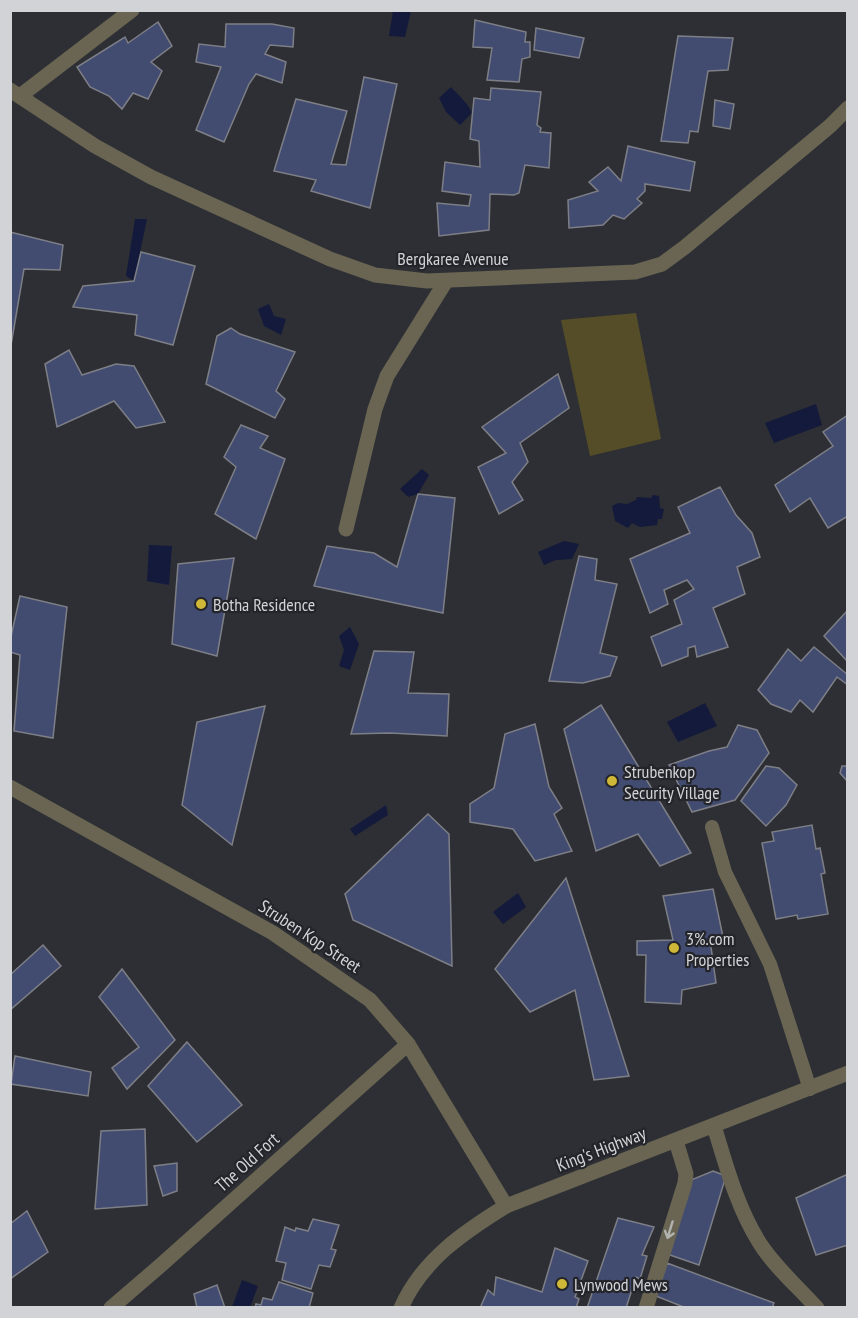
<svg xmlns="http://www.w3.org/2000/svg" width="858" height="1318" font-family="'PT Sans Narrow',sans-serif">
<rect width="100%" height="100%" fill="#2d2f34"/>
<polygon fill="#554d27" points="636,313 661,439 590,456 561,320"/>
<g fill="#141a3b">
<polygon points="393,11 411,11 405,37 389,36"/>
<path d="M451 87C458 95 469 104 472 113L460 125 446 112 439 98Z"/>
<polygon points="135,219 147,219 134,281 126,276"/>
<polygon points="269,304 274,316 286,319 281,335 264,326 258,309"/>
<polygon points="816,404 822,425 774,443 765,423"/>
<polygon points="422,469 429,475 418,494 408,497 400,489"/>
<polygon points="653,495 659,496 660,508 664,509 662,519 658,519 657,525 640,527 632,523 628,528 615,521 612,506 618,503 627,504 636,500 637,497 651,498"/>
<polygon points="564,541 579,544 572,559 556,560 544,565 538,552"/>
<polygon points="149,545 172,546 169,585 147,581"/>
<polygon points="350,627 359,644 350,670 339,666 344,650 339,636"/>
<polygon points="705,703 717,726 678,742 667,722"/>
<polygon points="386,805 388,815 355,836 350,829"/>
<polygon points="518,893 526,907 503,924 493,912"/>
<polygon points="242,1280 258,1286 250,1307 232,1307"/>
</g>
<g fill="#424c71" stroke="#7e7f86" stroke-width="1.5">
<polygon points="475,20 526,32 525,42 530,42 530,57 522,59 519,82 487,80 492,48 473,47"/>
<polygon points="158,22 172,46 151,62 162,71 148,99 133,93 122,109 109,96 90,87 77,67 125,37 128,43"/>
<polygon points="226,24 272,24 294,28 293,47 270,45 265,54 286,62 282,83 256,74 249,84 224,142 196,130 221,67 196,62 199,44 225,47"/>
<polygon points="536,28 584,38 579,58 534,50"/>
<polygon points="678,36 733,38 728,70 708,71 698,132 690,131 688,143 661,141"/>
<polygon points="364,77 397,84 370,208 311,191 316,180 274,171 296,99 347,111 331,164 346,165"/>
<polygon points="491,88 541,92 537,125 541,128 540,132 551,133 549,168 525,165 519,193 514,195 490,194 489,230 439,236 437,203 469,206 471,195 442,191 445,162 480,167 479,141 470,139 474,98 490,100"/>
<polygon points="715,100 734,104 730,129 713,126"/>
<polygon points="628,146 695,162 690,191 645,184 645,191 637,199 642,203 624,219 613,215 603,225 569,228 568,200 598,191 589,182 608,167 621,181"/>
<polygon points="10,232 63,245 60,270 24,269 10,351"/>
<polygon points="141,252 195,266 173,345 135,335 137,315 73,307 83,286 134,281"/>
<polygon points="231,328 240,334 295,352 276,391 285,399 275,418 206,384 217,336"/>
<polygon points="69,350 82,375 116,364 134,366 165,422 136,428 114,401 57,427 45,364"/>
<polygon points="558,374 569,408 520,443 528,462 512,482 523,500 499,514 478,467 506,453 482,427"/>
<polygon points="848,415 848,516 828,528 810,498 790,512 775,485 833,446 823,432"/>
<polygon points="241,425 268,436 260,448 285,459 256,539 215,514 236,467 224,457"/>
<polygon points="720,487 736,515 752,533 760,557 737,567 745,594 713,608 728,647 697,657 695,646 688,648 688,656 662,666 651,637 682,624 674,600 694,589 687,580 664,590 668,604 650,613 630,559 690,533 678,507"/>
<polygon points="418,494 455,498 443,613 314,586 327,546 374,553 397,567"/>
<polygon points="579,556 597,559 595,580 617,584 600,653 617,657 610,676 583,683 549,681"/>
<polygon points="234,558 217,656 172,644 178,564"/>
<polygon points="20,596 67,607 53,738 14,731 20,655 10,652 10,641"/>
<polygon points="848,610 848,662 824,636"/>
<polygon points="814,647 848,675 848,685 837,677 813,712 800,700 791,712 771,704 758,690 788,649 801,661"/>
<polygon points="374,651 414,652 408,693 449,694 447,736 390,733 351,734"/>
<polygon points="601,705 691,853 660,866 638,834 596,851 564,729"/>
<polygon points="265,706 232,845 182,805 197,722"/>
<polygon points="535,724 549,787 562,808 554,814 572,851 535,861 513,829 470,822 470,804 494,788 505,734"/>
<polygon points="738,725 757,730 769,753 735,800 692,812 669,765 709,751 727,747"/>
<polygon points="766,766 779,768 797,785 786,805 766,826 741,801"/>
<polygon points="842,766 848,766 848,782 840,773"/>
<polygon points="428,814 449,834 452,966 353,920 345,894"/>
<polygon points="812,825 816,849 820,848 825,873 821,874 828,914 798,919 797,915 776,919 762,843 774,841 772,832"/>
<polygon points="566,878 629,1076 594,1080 575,990 530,1012 495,969"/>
<polygon points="713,889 723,937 710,940 716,983 682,990 681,1004 645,1002 646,955 637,955 637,941 673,940 663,896"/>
<polygon points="43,945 61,966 10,1010 10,975"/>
<polygon points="122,969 175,1040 127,1089 112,1068 139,1047 99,997"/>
<polygon points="187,1042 242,1105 197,1142 148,1086"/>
<polygon points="15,1056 91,1072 88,1096 11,1084"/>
<polygon points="145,1129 147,1205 95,1209 101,1131"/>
<polygon points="177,1163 177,1191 163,1196 154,1166"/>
<polygon points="713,1171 726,1176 699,1265 667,1254 691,1180"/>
<polygon points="848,1174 848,1245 816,1255 796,1198"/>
<polygon points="27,1211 48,1252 10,1279 10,1224"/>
<polygon points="618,1218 654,1227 642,1255 647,1256 640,1279 636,1277 626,1308 587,1308"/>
<polygon points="313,1219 339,1225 331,1249 336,1250 330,1267 319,1265 311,1289 282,1280 286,1263 276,1261 285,1227 295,1231 296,1228 308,1231"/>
<polygon points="555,1248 588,1261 575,1297 579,1299 576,1308 480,1308 488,1290 494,1295 496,1277 542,1292"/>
<polygon points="667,1263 774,1303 772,1308 686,1308 656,1296"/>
<polygon points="279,1282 313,1293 309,1308 255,1308 256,1304 261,1305 263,1298 272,1300"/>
<polygon points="217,1285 225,1308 197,1308 194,1294"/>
</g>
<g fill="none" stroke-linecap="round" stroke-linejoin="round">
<polyline stroke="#696552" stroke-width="14" points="712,827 725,872 770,964 810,1089"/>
<g stroke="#696552" stroke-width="15">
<polyline points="10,90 95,146 151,177 330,259 375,275 427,281 635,272 662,264 685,247 830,126 848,108"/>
<polyline points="20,96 132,10"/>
<polyline points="346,529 375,409 387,376 446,281"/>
<polyline points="10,787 273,933 370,1000 408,1044 506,1206"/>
<path d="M714 1126C726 1165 737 1207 759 1242 773 1265 798 1287 817 1308"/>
<polyline points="111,1308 161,1265 408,1044"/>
<path d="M401 1308C422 1260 464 1232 506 1206L848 1073"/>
<polyline points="646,1308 685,1183 686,1174 676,1141"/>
</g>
</g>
<defs><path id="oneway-shaft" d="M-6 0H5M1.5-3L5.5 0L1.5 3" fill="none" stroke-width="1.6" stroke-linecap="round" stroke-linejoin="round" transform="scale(1.5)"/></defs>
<use stroke="#b2b2af" href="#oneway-shaft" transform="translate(670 1230) rotate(107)"/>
<g fill="#cfb837" stroke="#24252a" stroke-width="2">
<circle cx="201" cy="604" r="6"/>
<circle cx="612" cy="781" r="6"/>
<circle cx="674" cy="948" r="6"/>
<circle cx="562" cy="1284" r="6"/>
</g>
<g text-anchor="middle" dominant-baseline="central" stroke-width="4.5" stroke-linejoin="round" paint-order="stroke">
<g font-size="18" fill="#d2d3d7" stroke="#24252a">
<text x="453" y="258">Bergkaree Avenue</text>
<text transform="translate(310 936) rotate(33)">Struben Kop Street</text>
<text transform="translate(601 1149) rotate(-21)">King's Highway</text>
<text transform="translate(247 1162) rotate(-42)">The Old Fort</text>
</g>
<g font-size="18" fill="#d2d3d7" stroke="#24252a" text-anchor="start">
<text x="213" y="604">Botha Residence</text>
<text x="624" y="771">Strubenkop<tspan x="624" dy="21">Security Village</tspan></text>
<text x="686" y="938">3%.com<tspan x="686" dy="21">Properties</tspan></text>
<text x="574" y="1284">Lynwood Mews</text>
</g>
</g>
<rect width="858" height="1318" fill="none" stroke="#d2d3d7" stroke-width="24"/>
</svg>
